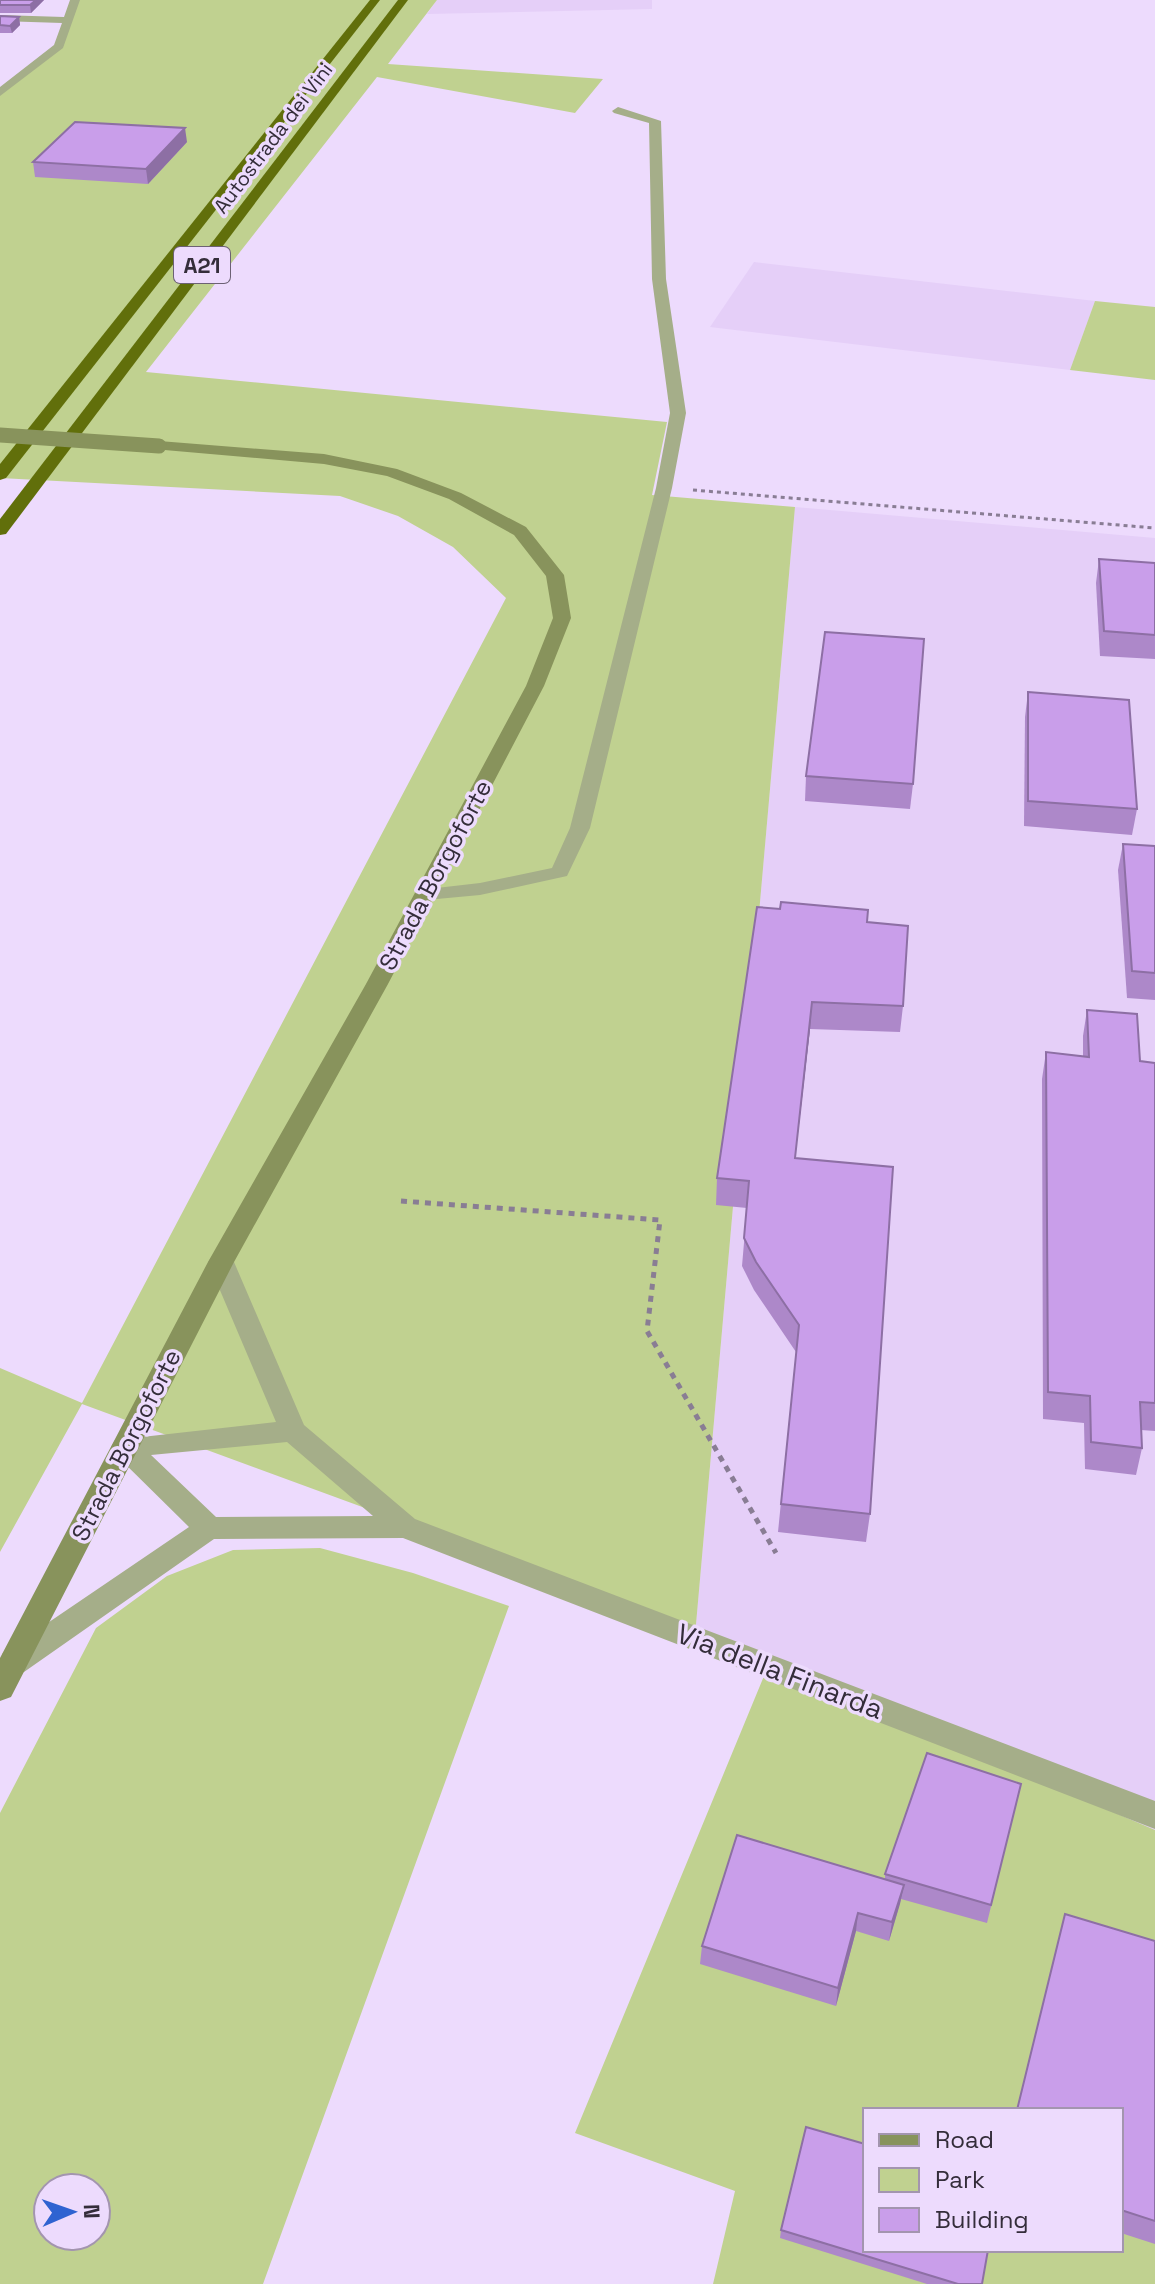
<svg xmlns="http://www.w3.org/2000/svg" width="1155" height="2284" font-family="'Space Grotesk',sans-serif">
<rect width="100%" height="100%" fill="#eddbfd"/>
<g fill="#e5cff8">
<polygon points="437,0 652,0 652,9 427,14"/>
<polygon points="754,262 1095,301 1070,370 710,327"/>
<polygon points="795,507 1155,538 1155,1830 769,1664 694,1647"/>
</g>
<g fill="#c0d190" fill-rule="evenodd">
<polygon points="76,0 437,0 388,64 603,79 575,113 377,77 146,372 667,422 652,495 795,507 694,1647 523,1566 82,1404 0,1552 0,1368 82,1403 506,598 453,547 398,516 340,496 0,478 0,88 59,46"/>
<polygon points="1095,301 1155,307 1155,380 1070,370"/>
<path d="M320 1548 413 1573 509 1606 263 2284H0V1813L96 1628 167 1576 233 1550ZM48 2188H96V2236H48Z"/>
<path d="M769 1664 1155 1830V2284H713L735 2191 575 2133ZM865 2110H1121V2250H865Z"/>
</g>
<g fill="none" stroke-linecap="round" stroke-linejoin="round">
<polyline stroke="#897d94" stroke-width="3" stroke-dasharray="4 4" stroke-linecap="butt" points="693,490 1155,528"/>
<polyline stroke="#897d94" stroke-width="5" stroke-dasharray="6 6" stroke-linecap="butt" points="401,1201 660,1220 647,1331 776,1553"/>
<polygon fill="#a5ae89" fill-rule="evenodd" points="618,107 661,121 666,279 686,413 672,488 590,828 567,876 480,895 426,900 419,898 415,894 419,890 480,883 552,868 570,828 656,488 670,413 652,279 649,123 614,113 612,111"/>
<g fill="#a5ae89" fill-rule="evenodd">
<polygon points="70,0 80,0 63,48 0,96 0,87 54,45 62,23 0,21 0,15 64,17"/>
<path d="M221 1253 230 1256 234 1262 304 1425 415 1519 1155 1801V1829L403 1538 214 1539 24 1672 13 1675 2 1672V1654L189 1527 115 1454 111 1447 115 1440 276 1422 208 1262 212 1256ZM287 1442 373 1516 216 1517 151 1455Z"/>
</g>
<polygon fill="#88935c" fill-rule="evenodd" points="159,441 324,454 397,469 461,493 526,527 564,575 571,618 544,686 388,984 234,1262 11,1697 0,1701 0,1658 208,1262 366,984 526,686 553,618 546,576 514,535 449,499 387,476 324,464 153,449 153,443"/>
<g fill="#616f0b" fill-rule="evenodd">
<polygon points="370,0 380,0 6,478 0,480 0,464"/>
<polygon points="398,0 408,0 6,534 0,535 0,519"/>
</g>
<polyline stroke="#88935c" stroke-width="15" points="0,435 159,446"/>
</g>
<g fill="#ad88c9">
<polygon points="0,0 44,0 31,13 0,13"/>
<polygon points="0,16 19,17 20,25 12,33 0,33"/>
<polygon points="187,142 148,184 35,177 33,162"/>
<polygon points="1099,559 1155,563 1155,659 1100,656 1096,583"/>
<polygon points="1028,692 1137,809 1132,835 1024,826 1025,717"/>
<polygon points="806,776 913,784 910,809 805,801"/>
<polygon points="1123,844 1155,846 1155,1000 1127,998 1118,870"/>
<polygon points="757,907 867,922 903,1006 900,1032 810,1029 795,1158 870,1514 866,1542 778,1532 796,1352 754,1290 742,1266 747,1208 716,1205 717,1178"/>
<polygon points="1087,1010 1140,1061 1155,1063 1155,1431 1141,1430 1142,1448 1136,1475 1085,1469 1084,1423 1043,1419 1042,1079 1046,1052 1083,1056 1083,1036"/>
<polygon points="1016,1803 987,1923 901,1899 889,1941 856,1931 836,2006 700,1964 702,1946 885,1879 885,1874"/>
<polygon points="1155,1941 1155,2244 1121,2233 1121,2110"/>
<polygon points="781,2230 982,2284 927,2284 780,2238"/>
</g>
<g fill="#8d6fa4">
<polygon points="36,0 44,0 31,13 30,5"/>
<polygon points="19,17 20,25 12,33 10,26"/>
<polygon points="185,128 187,142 148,184 146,169"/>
<polygon points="812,1002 810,1029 792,1185 795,1158"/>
<polygon points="904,1885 900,1904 889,1941 892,1922"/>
<polygon points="858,1913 856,1931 836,2006 838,1988"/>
</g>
<g fill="#c99eea" stroke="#8d6fa4" stroke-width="2">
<polygon points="0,0 36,0 30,5 0,5"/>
<polygon points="0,16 19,17 10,26 0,25"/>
<polygon points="75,122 185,128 146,169 33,162"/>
<polygon points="1099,559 1155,563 1155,635 1104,631"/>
<polygon points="825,632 924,639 913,784 806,776"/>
<polygon points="1028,692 1129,700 1137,809 1028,801"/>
<polygon points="1123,844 1155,846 1155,973 1132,971"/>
<polygon points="781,902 868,910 867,922 908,926 903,1006 812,1002 795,1158 893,1167 870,1514 781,1504 799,1325 756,1262 744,1238 749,1181 717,1178 757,907 780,909"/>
<polygon points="1087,1010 1137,1014 1140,1061 1155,1063 1155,1403 1140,1402 1142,1448 1091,1442 1090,1396 1048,1392 1046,1052 1089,1057"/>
<polygon points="927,1753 1021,1784 991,1905 885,1874"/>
<polygon points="737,1835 904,1885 892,1922 858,1913 838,1988 702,1946"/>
<polygon points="1065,1914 1155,1941 1155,2221 1121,2210 1121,2110 1017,2110"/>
<polygon points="806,2127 865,2144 865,2250 988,2250 982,2284 958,2284 781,2230"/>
</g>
<g text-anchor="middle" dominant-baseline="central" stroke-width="7" stroke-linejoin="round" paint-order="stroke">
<g font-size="20" fill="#342d3a" stroke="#eddbfd">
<text transform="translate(273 138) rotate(-53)">Autostrada dei Vini</text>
</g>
<rect fill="#eddbfd" stroke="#6c6174" stroke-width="2" x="174" y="247" width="56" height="36" rx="6"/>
<g font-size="22" font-weight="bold" fill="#342d3a">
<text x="202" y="265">A21</text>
</g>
<g font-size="24" fill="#342d3a" stroke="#eddbfd">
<text transform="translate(435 875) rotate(-62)">Strada Borgoforte</text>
<text transform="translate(126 1445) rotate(-63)">Strada Borgoforte</text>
</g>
<g font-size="28" fill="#342d3a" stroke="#eddbfd">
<text transform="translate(780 1671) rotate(21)">Via della Finarda</text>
</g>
</g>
<rect x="863" y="2108" width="260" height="144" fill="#eddbfd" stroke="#a395af" stroke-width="2"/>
<rect x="879" y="2134" width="40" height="12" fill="#88935c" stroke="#a395af" stroke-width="2"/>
<text x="935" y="2148" font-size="24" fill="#342d3a">Road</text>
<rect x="879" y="2168" width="40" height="24" fill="#c0d190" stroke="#a395af" stroke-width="2"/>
<text x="935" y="2188" font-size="24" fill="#342d3a">Park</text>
<rect x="879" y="2208" width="40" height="24" fill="#c99eea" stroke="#a395af" stroke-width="2"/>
<text x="935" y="2228" font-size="24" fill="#342d3a">Building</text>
<g transform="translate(72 2212) rotate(88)"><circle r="38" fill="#eddbfd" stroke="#a395af" stroke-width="2"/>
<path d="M0-6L14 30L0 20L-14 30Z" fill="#2f63d1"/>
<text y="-12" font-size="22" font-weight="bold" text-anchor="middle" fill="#342d3a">N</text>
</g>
</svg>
